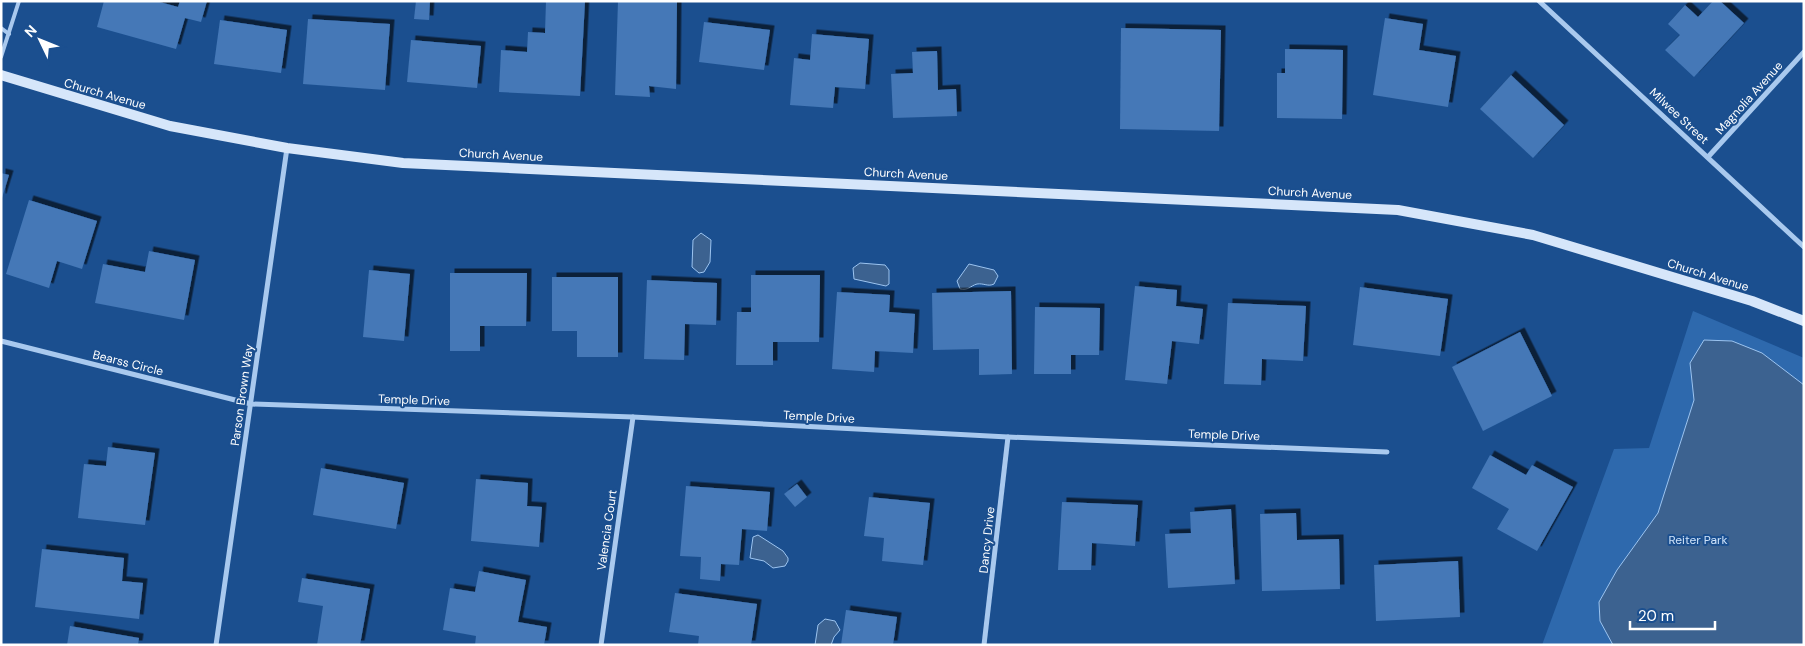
<svg xmlns="http://www.w3.org/2000/svg" width="1805" height="646" font-family="'DM Sans',sans-serif">
<defs>
<filter id="shadow"><feDropShadow dx="4.5" dy="-4.5" stdDeviation="0" flood-color="#0009"/></filter>
</defs>
<rect width="100%" height="100%" fill="#1b4f8f"/>
<polygon fill="#2e69ad" points="1693,311 1804,358 1804,645 1542,645 1614,449 1649,448"/>
<g fill="#3c6290" stroke="#9cc4f0">
<polygon points="701,233 711,240 710,262 704,272 699,273 692,267 693,240"/>
<polygon points="860,263 885,265 889,270 889,284 886,286 854,279 853,268"/>
<path d="M969 264 994 270 998 276 994 284C988 287 984 283 977 284 970 286 968 291 960 289L957 281Z"/>
<polygon points="1704,340 1732,341 1762,353 1804,385 1804,645 1613,645 1600,621 1599,602 1617,570 1658,513 1694,400 1690,363"/>
<polygon points="758,535 783,551 788,558 788,561 785,566 773,568 764,561 750,558 753,537"/>
<polygon points="825,619 835,621 840,630 834,637 831,645 815,645 818,625"/>
</g>
<g fill="#4478b7" filter="url(#shadow)">
<polygon points="104,1 156,1 178,7 180,1 207,1 201,22 185,18 176,49 97,27"/>
<polygon points="416,1 430,1 429,20 414,19"/>
<polygon points="546,1 585,1 580,96 499,92 501,50 527,52 528,32 545,33"/>
<polygon points="618,1 677,1 676,89 649,86 650,97 615,95"/>
<polygon points="1713,1 1720,1 1744,23 1694,77 1665,50 1680,35 1668,24 1685,5 1698,17"/>
<polygon points="1385,18 1423,24 1419,50 1456,56 1448,107 1373,95"/>
<polygon points="308,19 390,24 385,90 303,84"/>
<polygon points="220,20 287,30 281,73 214,64"/>
<polygon points="704,22 770,30 764,70 699,62"/>
<polygon points="1121,28 1221,30 1219,131 1120,129"/>
<polygon points="812,34 869,39 865,89 835,87 833,108 790,105 794,58 810,60"/>
<polygon points="411,40 481,46 477,88 407,82"/>
<polygon points="1285,49 1343,50 1342,119 1277,118 1277,73 1285,73"/>
<polygon points="937,51 938,90 956,89 957,116 893,118 891,74 913,73 912,52"/>
<polygon points="1511,75 1564,125 1533,158 1480,109"/>
<polygon points="1,173 9,175 2,198 1,198"/>
<polygon points="29,200 97,221 82,269 57,261 49,288 6,274"/>
<polygon points="149,251 195,260 184,320 95,303 103,264 145,272"/>
<polygon points="369,270 410,274 404,341 363,337"/>
<polygon points="450,273 527,273 526,326 480,326 480,351 450,351"/>
<polygon points="751,275 820,275 819,342 773,342 773,365 736,365 737,312 751,312"/>
<polygon points="552,277 618,277 618,357 577,357 577,331 552,331"/>
<polygon points="647,280 717,283 716,325 685,324 684,360 644,359"/>
<polygon points="1135,286 1177,290 1176,306 1203,309 1199,344 1172,341 1167,384 1125,380"/>
<polygon points="1360,287 1448,299 1440,356 1353,345"/>
<polygon points="1011,291 1012,374 979,375 979,349 933,350 932,293"/>
<polygon points="837,292 890,295 889,312 915,314 913,353 875,351 874,372 832,369"/>
<polygon points="1228,303 1306,306 1303,361 1262,359 1261,385 1224,384"/>
<polygon points="1035,307 1100,308 1099,355 1071,355 1071,374 1034,374"/>
<polygon points="1520,332 1552,396 1483,431 1452,367"/>
<polygon points="108,447 155,453 145,525 78,518 84,464 106,466"/>
<polygon points="1490,455 1526,475 1532,465 1573,487 1537,551 1497,529 1509,509 1472,488"/>
<polygon points="321,468 404,483 396,529 313,515"/>
<polygon points="476,479 528,483 527,506 542,507 539,547 471,541"/>
<polygon points="797,484 807,497 795,507 784,494"/>
<polygon points="686,486 770,492 767,531 742,529 739,565 721,564 720,581 700,579 701,557 680,556"/>
<polygon points="869,497 930,503 923,565 882,561 884,538 864,536"/>
<polygon points="1062,502 1138,505 1135,546 1092,543 1091,570 1058,570"/>
<polygon points="1231,509 1235,584 1168,588 1165,534 1191,533 1190,512"/>
<polygon points="1296,513 1297,540 1339,539 1340,589 1262,591 1260,514"/>
<polygon points="42,549 124,558 122,581 143,583 139,619 35,607"/>
<polygon points="1458,561 1460,617 1376,621 1374,565"/>
<polygon points="479,571 526,580 518,622 547,627 544,645 475,645 476,636 443,630 450,588 475,592"/>
<polygon points="302,578 370,589 360,645 317,645 323,606 298,602"/>
<polygon points="675,593 757,604 751,645 698,645 699,636 669,632"/>
<polygon points="846,610 897,617 893,645 841,645"/>
<polygon points="70,626 139,638 138,645 67,645"/>
</g>
<g fill="none" stroke-linecap="round" stroke-linejoin="round">
<g stroke="#a9c9ee" stroke-width="4">
<polyline points="1,28 9,34"/>
<polyline points="1,57 19,1"/>
</g>
<g stroke="#a9c9ee" stroke-width="5">
<polyline points="1539,1 1804,247"/>
<polyline points="1708,157 1804,52"/>
<polyline points="1,341 251,404 633,417 1008,437 1387,452"/>
<polyline points="216,645 287,148"/>
<polyline points="601,645 633,417"/>
<polyline points="984,645 1008,437"/>
</g>
<polyline stroke="#d6e6fa" stroke-width="10" points="1,75 170,126 287,148 403,163 1398,210 1533,235 1752,301 1804,321"/>
</g>
<g text-anchor="middle" dominant-baseline="central" stroke-width="4" stroke-linejoin="round" paint-order="stroke">
<g font-size="12" fill="#fff" stroke="#1b4f8f">
<text transform="translate(105 94) rotate(16)">Church Avenue</text>
<text transform="translate(1749 98) rotate(-48)">Magnolia Avenue</text>
<text transform="translate(1679 116) rotate(43)">Milwee Street</text>
<text transform="translate(501 155) rotate(3)">Church Avenue</text>
<text transform="translate(906 174) rotate(3)">Church Avenue</text>
<text transform="translate(1310 193) rotate(3)">Church Avenue</text>
<text transform="translate(1708 275) rotate(17)">Church Avenue</text>
<text transform="translate(128 363) rotate(14)">Bearss Circle</text>
<text transform="translate(242 395) rotate(-82)">Parson Brown Way</text>
<text transform="translate(414 400) rotate(2)">Temple Drive</text>
<text transform="translate(819 417) rotate(3)">Temple Drive</text>
<text transform="translate(1224 435) rotate(2)">Temple Drive</text>
<text transform="translate(607 530) rotate(-82)">Valencia Court</text>
<text transform="translate(987 540) rotate(-84)">Dancy Drive</text>
</g>
<g font-size="12" fill="#cfe3fa" stroke="#1b4f8f">
<text x="1698" y="540">Reiter Park</text>
</g>
</g>
<rect width="1805" height="646" fill="none" stroke="#ffffff" stroke-width="5"/>
<g transform="translate(40 40) rotate(313)" stroke="#1b4f8f" stroke-width="4" paint-order="stroke">
<path d="M0-4L9 19L0 12L-9 19Z" fill="#ffffff"/>
<text y="-8" font-size="14" font-weight="bold" text-anchor="middle" fill="#ffffff">N</text>
</g>
<path d="M1630 621v8h85v-8" fill="none" stroke="#ffffff" stroke-width="2.5"/>
<text x="1638" y="621" font-size="15" fill="#ffffff" stroke="#1b4f8f" stroke-width="4" paint-order="stroke">20 m</text>
</svg>
